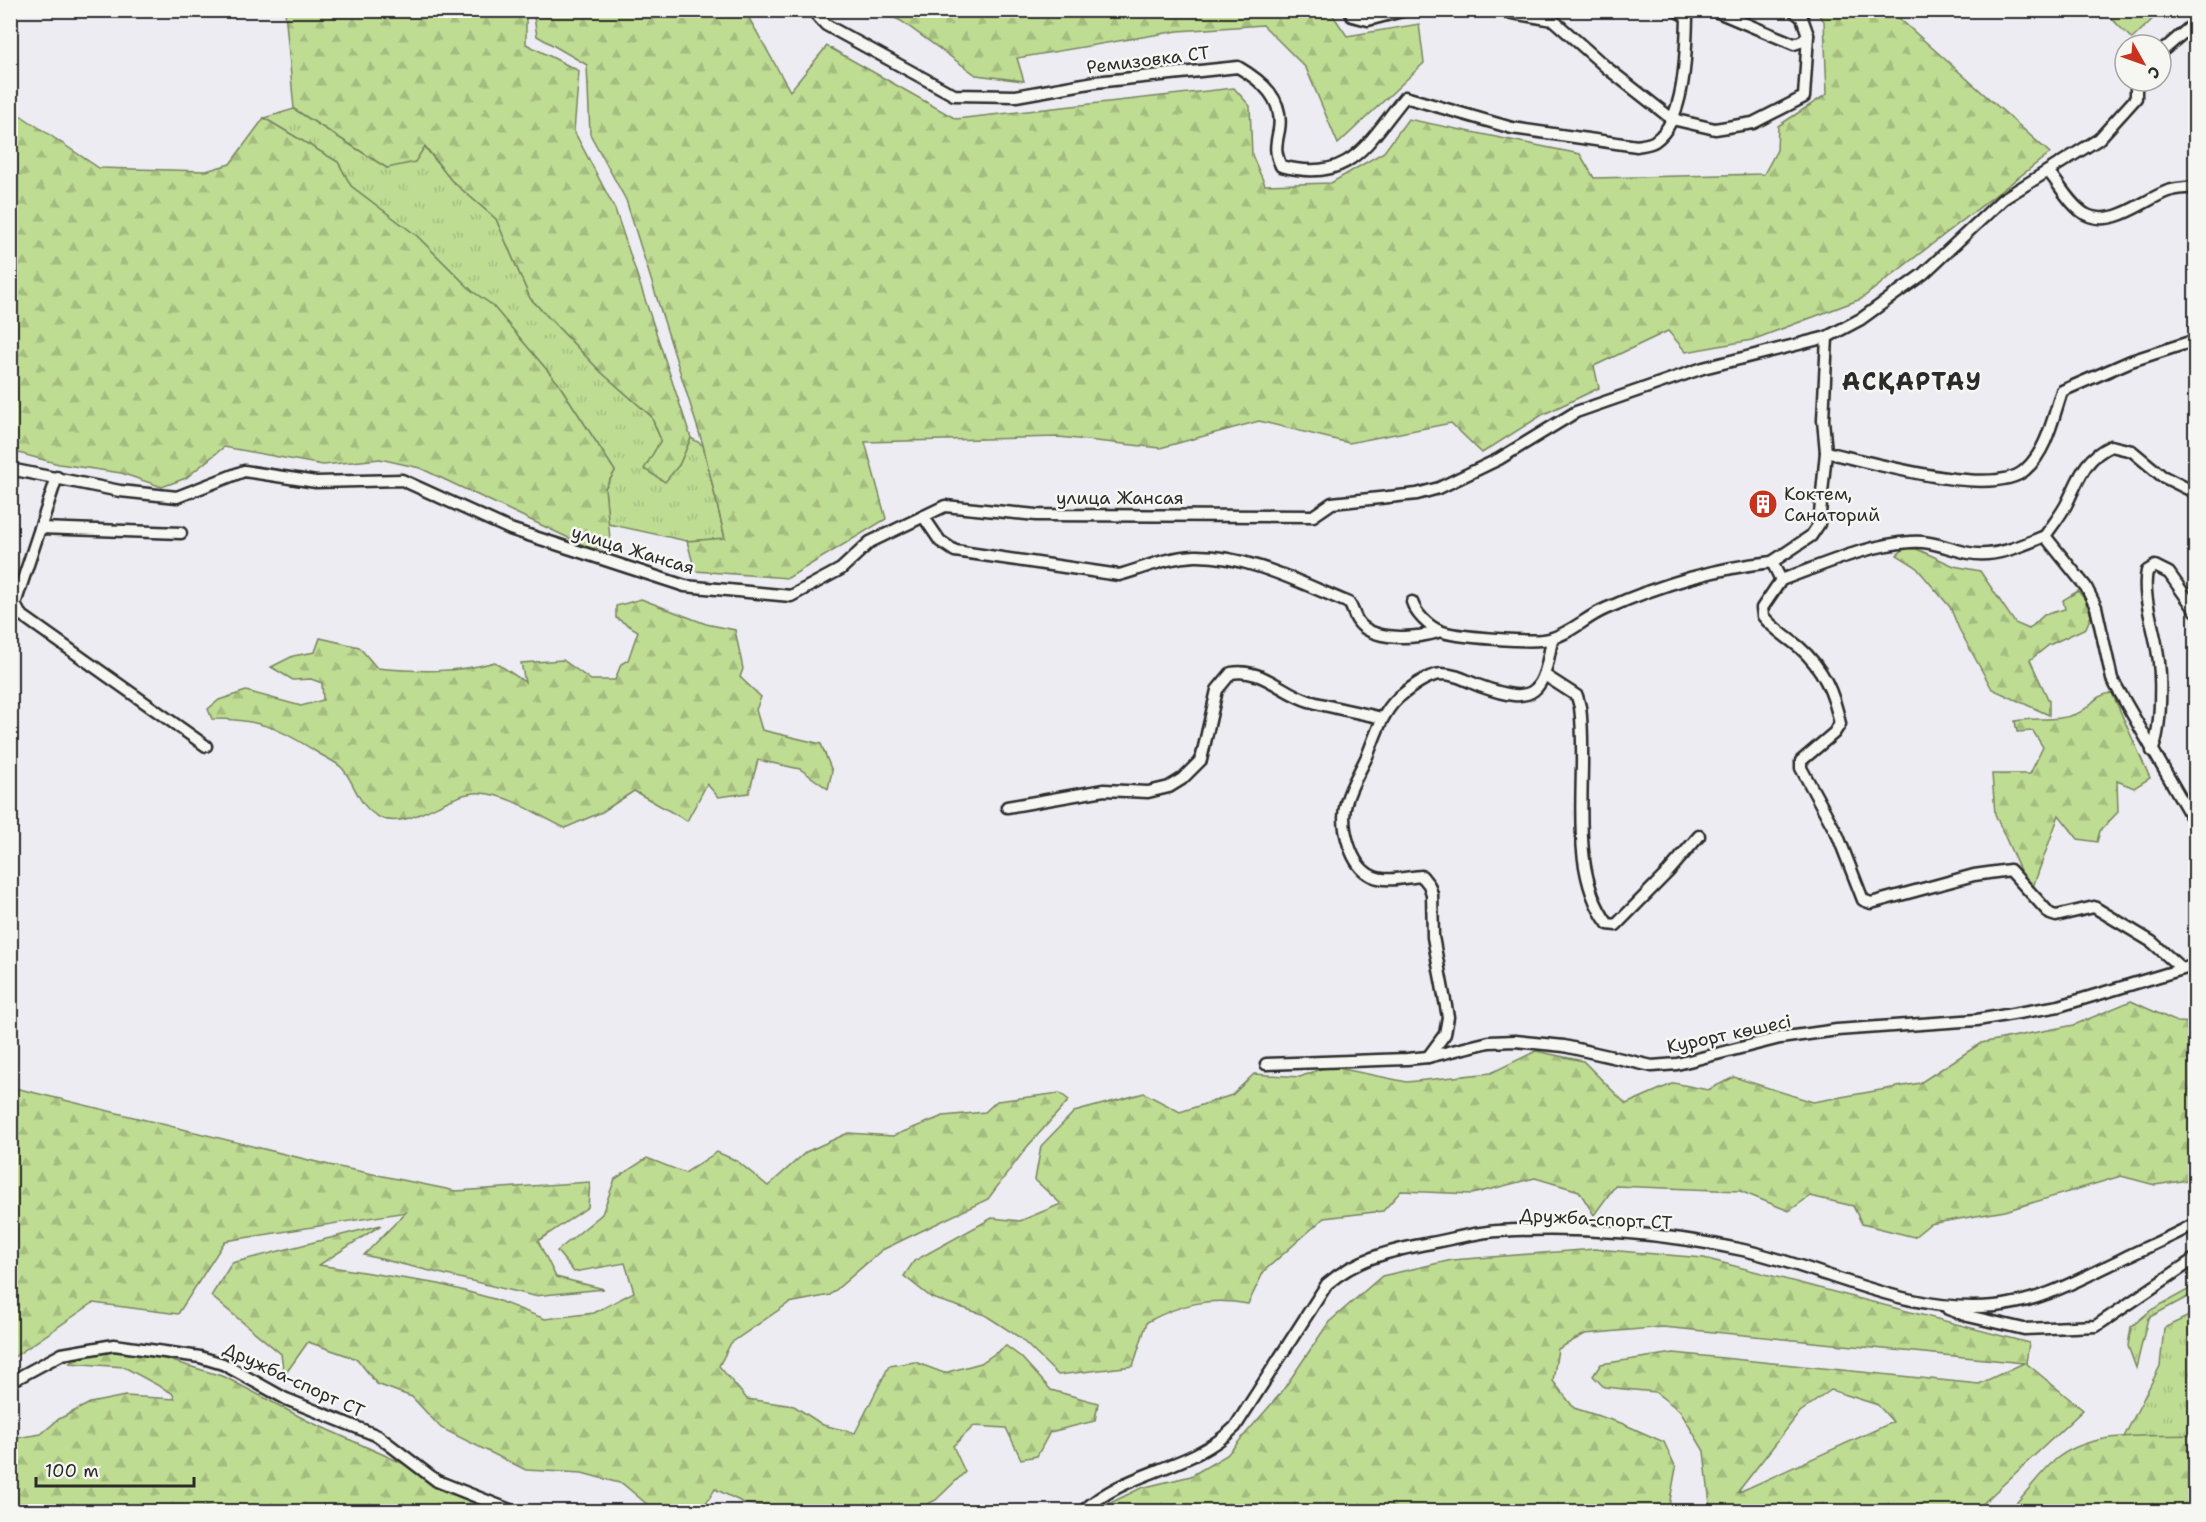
<svg xmlns="http://www.w3.org/2000/svg" width="2206" height="1522" font-family="'Shantell Sans',sans-serif">
<defs>
<pattern id="grass-tufts" width="24" height="20" patternUnits="userSpaceOnUse" patternTransform="scale(1.5)"><rect width="24" height="20" fill="#bfdc93"/><path d="M3 7l-1-3M5 7V3M7 7l1-3M15 17l-1-3M17 17v-4M19 17l1-3" fill="none" stroke="#a4bd7f"/></pattern>
<pattern id="forest-firs" width="22" height="20" patternUnits="userSpaceOnUse" patternTransform="scale(1.5)"><rect width="22" height="20" fill="#bfdc93"/><path d="M5 1l3.5 6h-7zM16 11l3.5 6h-7z" fill="#a4bd7f"/></pattern>
</defs>
<rect width="100%" height="100%" fill="#eeecf3"/>
<filter id="ink" filterUnits="userSpaceOnUse"><feTurbulence type="fractalNoise" baseFrequency=".0167" numOctaves="2"/><feDisplacementMap in="SourceGraphic" scale="12" xChannelSelector="R" yChannelSelector="G"/><feConvolveMatrix kernelMatrix="1 2 1 2 8 2 1 2 1" color-interpolation-filters="sRGB"/></filter>
<g filter="url(#ink)">
<g fill="url(#grass-tufts)" stroke="#75845f" stroke-width="1.5">
<polygon points="294,109 387,168 424,146 451,180 496,219 530,298 601,372 651,416 661,440 645,470 679,465 691,438 703,445 725,539 687,541 608,524 605,488 615,471 558,383 492,305 472,291 417,236 351,186 338,162 264,118"/>
<polygon points="2195,1286 2195,1293 2148,1318 2136,1368 2128,1346 2131,1327 2151,1310"/>
<polygon points="2195,1313 2195,1437 2124,1437 2160,1366 2164,1328"/>
</g>
<g fill="url(#forest-firs)" stroke="#75845f" stroke-width="1.5" fill-rule="evenodd">
<polygon points="285,11 526,11 526,44 579,71 574,131 615,209 691,438 679,465 665,482 644,469 661,440 651,416 601,372 530,298 496,219 451,180 425,146 415,162 387,168 294,109"/>
<polygon points="533,11 745,11 790,91 827,46 956,119 1234,88 1250,106 1252,155 1265,185 1331,183 1384,152 1408,119 1580,154 1594,178 1764,174 1777,150 1778,126 1827,94 1824,21 1815,11 1891,11 2050,153 1861,299 1752,340 1686,352 1668,331 1594,366 1599,388 1542,415 1482,453 1451,423 1349,443 1259,421 1160,448 1059,437 865,442 886,519 788,578 695,571 687,541 725,538 703,445 626,200 590,134 587,65 537,36"/>
<polygon points="880,11 1330,11 1347,36 1419,24 1424,63 1338,144 1306,68 1263,25 1178,31 1017,58 1024,81 976,75 901,21"/>
<polygon points="11,109 99,168 206,171 230,164 264,118 338,162 351,186 417,236 472,291 492,305 558,383 615,471 605,488 611,549 590,548 420,468 380,459 323,465 224,447 186,478 162,487 121,473 59,464 11,451"/>
<polygon points="1905,548 1917,549 1954,566 1980,571 2015,623 2029,629 2044,615 2065,609 2063,600 2078,591 2087,602 2091,616 2086,628 2049,645 2030,660 2049,701 2049,715 1992,689 1959,629 1950,607 1915,566 1897,555"/>
<path d="M641 599 706 624 735 630 743 669 740 677 761 697 756 710 762 730 821 744 832 771 828 789 800 769 758 760 749 793 718 797 707 784 687 821 634 791 602 812 565 828C537 815 513 796 481 793 450 790 411 831 381 818 358 808 356 784 342 768 336 762 326 758 318 753 280 728 259 719 212 719L208 709 219 700 246 691 301 706 323 700 322 683 311 679 293 680 271 667 293 656 315 652 320 638 359 647 377 668C418 672 456 673 495 662L525 682 521 663 563 660 591 680H615L621 664 628 660 638 631 616 618V606Z"/>
<path d="M2112 693 2150 778 2134 788 2117 781 2118 812 2100 831 2097 842 2078 839 2059 815 2033 887 2026 884 1995 814 1992 774H2030L2043 747 2033 731 2017 732 2015 721C2036 717 2057 722 2076 714 2092 708 2092 695 2112 693Z"/>
<path d="M2131 1001 2177 1022 2195 1023 2196 1167 2188 1180 2155 1185 2121 1176 2005 1211 1930 1224 1914 1237 1862 1224 1853 1206 1810 1196 1789 1211 1740 1191 1615 1186 1594 1215 1579 1191 1535 1178 1472 1194 1401 1191 1383 1211 1324 1218 1264 1271 1248 1304C1210 1297 1180 1304 1147 1322L1133 1366 1058 1375 1019 1337 985 1315 932 1298 904 1276 914 1261 992 1218 1020 1221 1061 1204 1035 1180 1041 1146 1074 1112 1144 1093 1180 1112 1232 1095 1254 1074 1300 1077 1328 1066 1407 1082 1491 1073 1536 1051 1583 1061 1626 1104 1674 1083 1708 1090 1734 1077 1813 1102 1920 1083 1981 1043 2074 1025Z"/>
<polygon points="11,1087 329,1165 456,1191 590,1182 588,1207 538,1241 556,1277 604,1289 534,1296 364,1255 406,1212 225,1241 178,1314 93,1303 11,1359"/>
<polygon points="1060,1093 1069,1100 1027,1147 988,1199 882,1250 830,1295 789,1303 731,1343 719,1366 747,1399 794,1406 823,1425 855,1433 889,1366 915,1362 944,1373 981,1363 1006,1346 1021,1357 1051,1390 1098,1403 1095,1421 1050,1432 1037,1456 1021,1459 1006,1428 974,1426 953,1446 965,1472 936,1500 913,1511 817,1512 746,1504 715,1489 701,1511 655,1511 623,1484 582,1473 526,1470 441,1428 412,1397 377,1384 357,1359 308,1342 284,1376 281,1354 211,1296 232,1263 381,1225 319,1265 439,1284 494,1299 545,1319 594,1313 634,1292 625,1263 574,1272 557,1251 602,1214 615,1179 647,1158 685,1173 717,1152 737,1161 768,1186 806,1152 848,1133 893,1136 943,1116 985,1112 997,1101"/>
<path d="M1595 1249 1704 1258 2029 1343 2026 1363 2083 1410 1975 1511H1697L1710 1505 1704 1451 1680 1411 1655 1392 1604 1387 1593 1376 1601 1364 1674 1353 1979 1384 2024 1363 1663 1327 1585 1334 1558 1349 1553 1381 1574 1408 1621 1423 1664 1442 1676 1468 1669 1506 1647 1512 1094 1511 1141 1488 1191 1476 1227 1455 1281 1393 1329 1322 1382 1276 1452 1260ZM1831 1390 1878 1405 1893 1422 1737 1493 1800 1412Z"/>
<polygon points="139,1351 225,1377 308,1421 411,1467 438,1488 494,1511 11,1512 11,1439 41,1434 59,1419 90,1403 125,1396 175,1399 172,1393 124,1367 69,1363 98,1352"/>
<path d="M2195 1435V1511H2008C2025 1496 2038 1475 2055 1460 2091 1429 2152 1437 2195 1435Z"/>
</g>
<polygon fill="#bfdc93" stroke="#75845f" stroke-width="1.5" points="2104,11 2161,11 2132,39"/>
<g fill="none" stroke-linecap="round" stroke-linejoin="round">
<g stroke="#2b2b2b" stroke-width="15">
<g id="street">
<path d="M812 10 826 25 954 95 1016 96 1095 82 1238 67C1262 81 1284 99 1279 130 1276 145 1274 151 1281 166 1351 184 1366 144 1405 97L1512 128 1637 146C1642 145 1651 144 1655 141 1686 120 1686 50 1687 17L1675 10"/>
<polyline points="1350,10 1352,16 1368,20 1406,10"/>
<polyline points="1495,10 1553,20 1607,68 1672,119 1715,129 1753,123 1804,97 1808,35"/>
<polyline points="1713,10 1794,44 1803,41 1808,35 1802,18 1793,10"/>
<polyline points="2161,52 2196,22"/>
<path d="M2048 171C2059 184 2070 205 2085 214 2113 229 2143 200 2168 191 2176 188 2187 188 2196 187"/>
<path d="M1826 452C1866 461 1993 499 2025 470 2047 451 2053 417 2062 391L2131 361 2196 340"/>
<polyline points="10,469 120,491 177,497 244,471 316,482 402,480 510,529 685,586 791,596 841,569 870,542 945,506 1036,515 1313,516 1332,503 1417,494 1439,488 1499,459 1576,412 1703,368 1827,337 1861,319 1923,274 2003,199 2099,139 2136,98 2136,88 2141,81"/>
<polyline points="57,477 15,604 20,614 206,746"/>
<path d="M923 516 940 541 955 551 1119 575C1145 568 1166 557 1195 556 1248 555 1301 583 1349 603 1353 608 1353 614 1357 620 1370 642 1420 639 1440 631"/>
<polyline points="40,528 181,533"/>
<path d="M2045 536C2052 526 2060 516 2066 505 2079 480 2083 459 2111 446L2132 451 2162 476 2196 493"/>
<polyline points="1772,562 1811,536 1819,524 1826,452 1823,420 1827,337"/>
<path d="M1781 580 1762 608 1763 616C1773 629 1786 636 1799 647 1823 668 1834 693 1840 724L1834 733 1801 761V768L1838 836 1863 900 1871 903 1974 875 2010 870 2050 914 2056 916 2094 907 2152 942 2182 969"/>
<path d="M1412 602C1416 614 1428 626 1440 631 1454 637 1533 643 1549 639 1570 634 1586 617 1605 609 1659 585 1714 568 1772 562L1781 580C1823 565 1866 545 1910 542 1932 540 1948 549 1969 553 1995 558 2021 546 2045 536L2086 587 2096 607 2112 679 2196 825"/>
<path d="M1546 676 1577 696 1580 707C1589 774 1565 867 1608 924L1616 925 1668 872 1699 836"/>
<path d="M2152 751C2162 729 2162 673 2157 649 2153 623 2142 596 2147 571L2155 566 2169 573 2196 611"/>
<path d="M1007 807 1104 790 1148 792 1169 787 1182 779 1201 760 1217 690 1231 673C1261 667 1282 693 1309 701 1333 708 1358 712 1382 718"/>
<path d="M1428 1057 1445 1034 1448 1017 1433 937 1432 894 1429 885 1422 876C1406 877 1387 883 1372 876 1350 866 1340 825 1346 803 1350 786 1361 770 1368 754 1376 734 1382 713 1398 698 1409 689 1426 675 1441 674 1456 674 1467 681 1480 686 1537 707 1543 692 1552 639"/>
<polyline points="1266,1064 1407,1059 1428,1057 1489,1042 1515,1041 1564,1046 1652,1066 1677,1064 1780,1038 1837,1030 1977,1020 2059,1006 2196,965"/>
<polyline points="1948,1309 1968,1316 2024,1329 2096,1326 2196,1258"/>
<polyline points="10,1382 62,1354 114,1345 200,1357 223,1364 286,1399 378,1436 437,1481 515,1512"/>
<path d="M1082 1512C1128 1469 1190 1471 1235 1427L1327 1284C1357 1258 1393 1250 1431 1243 1453 1239 1476 1232 1498 1231 1578 1226 1665 1233 1743 1250 1825 1268 1908 1315 1995 1306 2041 1302 2080 1279 2122 1259 2146 1247 2172 1237 2196 1223"/>
</g>
</g>
<use href="#street" stroke="#f6f6f2" stroke-width="10"/>
</g>
</g>
<defs>
<g id="building-disc" transform="scale(1.5)"><circle r="9.5" fill="#c8321e" stroke="#f6f6f2"/><path d="M-4-6H4V6H1V3H-1V6H-4ZM-2.5-4.3h1.7v1.8h-1.7ZM.8-4.3h1.7v1.8H.8ZM-2.5-1h1.7V.8h-1.7ZM.8-1h1.7V.8H.8Z" fill="#fff"/></g>
</defs>
<g fill-rule="evenodd">
<use href="#building-disc" x="1763" y="504"/>
</g>
<g text-anchor="middle" dominant-baseline="central" stroke-width="5" stroke-linejoin="round" paint-order="stroke">
<g font-size="18" fill="#2b2b2b" stroke="#f6f6f2">
<text transform="translate(1148 60) rotate(-7)">Ремизовка СТ</text>
<text x="1120" y="498">улица Жансая</text>
<text transform="translate(633 550) rotate(17)">улица Жансая</text>
<text transform="translate(1729 1034) rotate(-12)">Курорт көшесі</text>
<text transform="translate(1596 1219) rotate(3)">Дружба-спорт СТ</text>
<text transform="translate(294 1380) rotate(25)">Дружба-спорт СТ</text>
</g>
<g font-size="18" fill="#2b2b2b" stroke="#f6f6f2" text-anchor="start">
<text x="1784" y="494">Коктем,<tspan x="1784" dy="21">Санаторий</tspan></text>
</g>
<g font-size="24" font-weight="bold" letter-spacing="1.5" fill="#2b2b2b" stroke="#f6f6f2">
<text x="1912" y="382">АСҚАРТАУ</text>
</g>
</g>
<rect width="2206" height="1522" fill="none" stroke="#f6f6f2" stroke-width="36"/>
<rect x="18" y="18" width="2170" height="1486" fill="none" stroke="#2b2b2b" stroke-width="2" filter="url(#ink)"/>
<g transform="translate(2143 63) rotate(130)"><circle r="28" fill="#f6f6f2" stroke="#a5a5a2" stroke-width="1.5"/>
<path d="M0-4.5L10 22L0 15L-10 22Z" fill="#c8321e"/>
<text y="-9" font-size="16" font-weight="bold" text-anchor="middle" fill="#2b2b2b">С</text>
</g>
<path d="M36 1477v9h158v-9" fill="none" stroke="#2b2b2b" stroke-width="3"/>
<text x="45" y="1477" font-size="18" fill="#2b2b2b" stroke="#f6f6f2" stroke-width="4.5" paint-order="stroke">100 m</text>
</svg>
